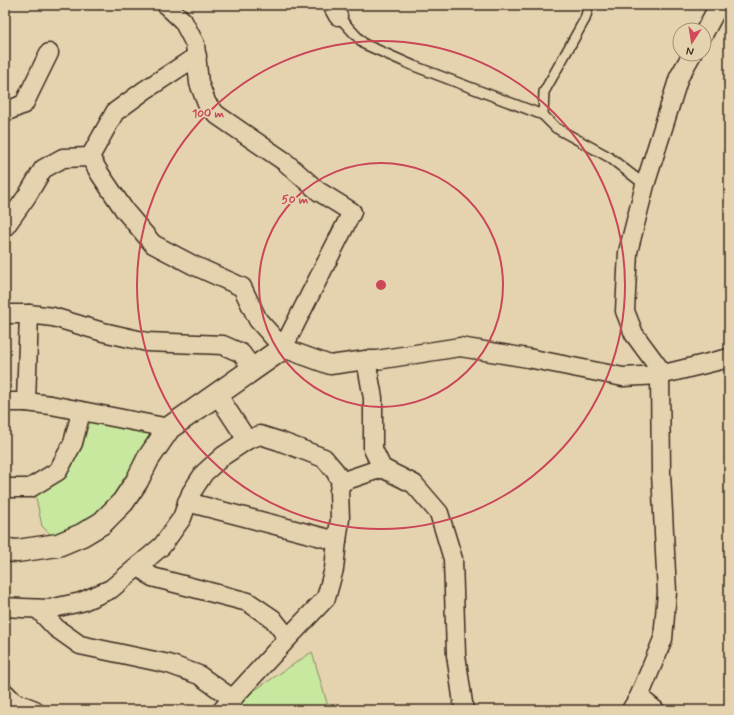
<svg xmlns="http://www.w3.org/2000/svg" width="734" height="715" font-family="Mynerve,sans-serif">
<rect width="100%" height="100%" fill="#e5d3b0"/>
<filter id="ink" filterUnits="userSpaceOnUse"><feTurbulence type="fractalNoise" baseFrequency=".025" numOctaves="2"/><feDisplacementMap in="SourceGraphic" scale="8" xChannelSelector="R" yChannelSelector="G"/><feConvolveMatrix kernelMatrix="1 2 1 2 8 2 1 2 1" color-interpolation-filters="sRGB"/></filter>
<g filter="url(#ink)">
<g fill="#c8e8a0" stroke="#82895f">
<polygon points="85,416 157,428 131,477 98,519 56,540 42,526 35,493"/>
<polygon points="312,652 329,710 229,710 237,702"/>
</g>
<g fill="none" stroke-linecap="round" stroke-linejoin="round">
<g stroke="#3b2a1e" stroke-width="12">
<g id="lane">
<polyline points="589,5 585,19 544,92 543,115 556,128 609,157 645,185"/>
<polyline points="338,16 364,44 414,66 543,115"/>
</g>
</g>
<g stroke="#3b2a1e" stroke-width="21">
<g id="street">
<polyline points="166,5 183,21 195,44 199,83 207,104 217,115 284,161 318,191 352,212 283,348"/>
<polyline points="332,5 338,16"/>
<polyline points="704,33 719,5"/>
<polyline points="197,56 145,90 115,112 90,157 100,174 125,211 153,244 193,265 242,287 258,320 283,348 330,365 366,360 377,360 460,347 528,358 623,377 660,375 729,358"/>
<polyline points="5,112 24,104 49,53"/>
<polyline points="5,227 27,196 43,169 63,158 90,157"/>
<polyline points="5,314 29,314 53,317 103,332 147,342 223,345 241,353 253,369"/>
<polyline points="366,360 373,398 373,449 382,468 414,484 439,513 453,559 456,655 464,710"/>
<polyline points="217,394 247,440"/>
<polyline points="5,402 26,402 51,405 169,428"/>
<polyline points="26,402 29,314"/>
<polyline points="341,482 382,468"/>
<polyline points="5,488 30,488 58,471 73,443 79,420 80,411"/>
<polyline points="187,502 337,541"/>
<polyline points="139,566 152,577 248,602 273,619 288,638"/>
<polyline points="5,607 22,608 49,609 81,602 111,589 162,546 182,518 191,493 204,473 223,456 247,440 260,435 279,441 324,458 335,471 341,482 339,491 340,519 337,541 334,569 326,598 288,638 222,710"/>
<polyline points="38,609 56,628 80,645 169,664 199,675 233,699"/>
<polyline points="5,693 14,702 35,710"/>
<polyline points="639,697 655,710"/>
<polyline points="631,710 639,697 663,639 667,592 661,473 660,375 659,368 634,334 625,311 628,252 645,185 679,77 692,54"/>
</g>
</g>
<g stroke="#3b2a1e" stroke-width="25">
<polyline id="secondary" points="5,550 17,551 58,545 82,535 102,523 123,502 137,481 148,459 169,428 283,348"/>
</g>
<use href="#lane" stroke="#e5d3b0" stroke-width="9"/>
<use href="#street" stroke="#e5d3b0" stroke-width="18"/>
<use href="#secondary" stroke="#e5d3b0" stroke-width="22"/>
</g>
</g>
<g fill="none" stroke="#ca4758" stroke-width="2">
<circle cx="381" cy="285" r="122"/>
<circle cx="381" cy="285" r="244"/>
</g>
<circle cx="381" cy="285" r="6" fill="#ca4758" stroke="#e5d3b0" stroke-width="2"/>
<g font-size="12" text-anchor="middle" font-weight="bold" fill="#ca4758" stroke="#e5d3b0" stroke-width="3.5" stroke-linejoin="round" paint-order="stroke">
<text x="208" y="117">100 m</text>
<text x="295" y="203">50 m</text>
</g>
<rect width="734" height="715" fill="none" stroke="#e5d3b0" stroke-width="20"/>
<rect x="10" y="10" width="714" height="695" fill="none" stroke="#3b2a1e" stroke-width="1.5" filter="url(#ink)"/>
<g transform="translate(692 42) rotate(192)"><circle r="19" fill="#e5d3b0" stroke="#a18f76"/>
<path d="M0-3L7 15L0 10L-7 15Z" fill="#d1495b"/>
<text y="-6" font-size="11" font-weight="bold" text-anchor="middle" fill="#3b2a1e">N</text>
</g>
</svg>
